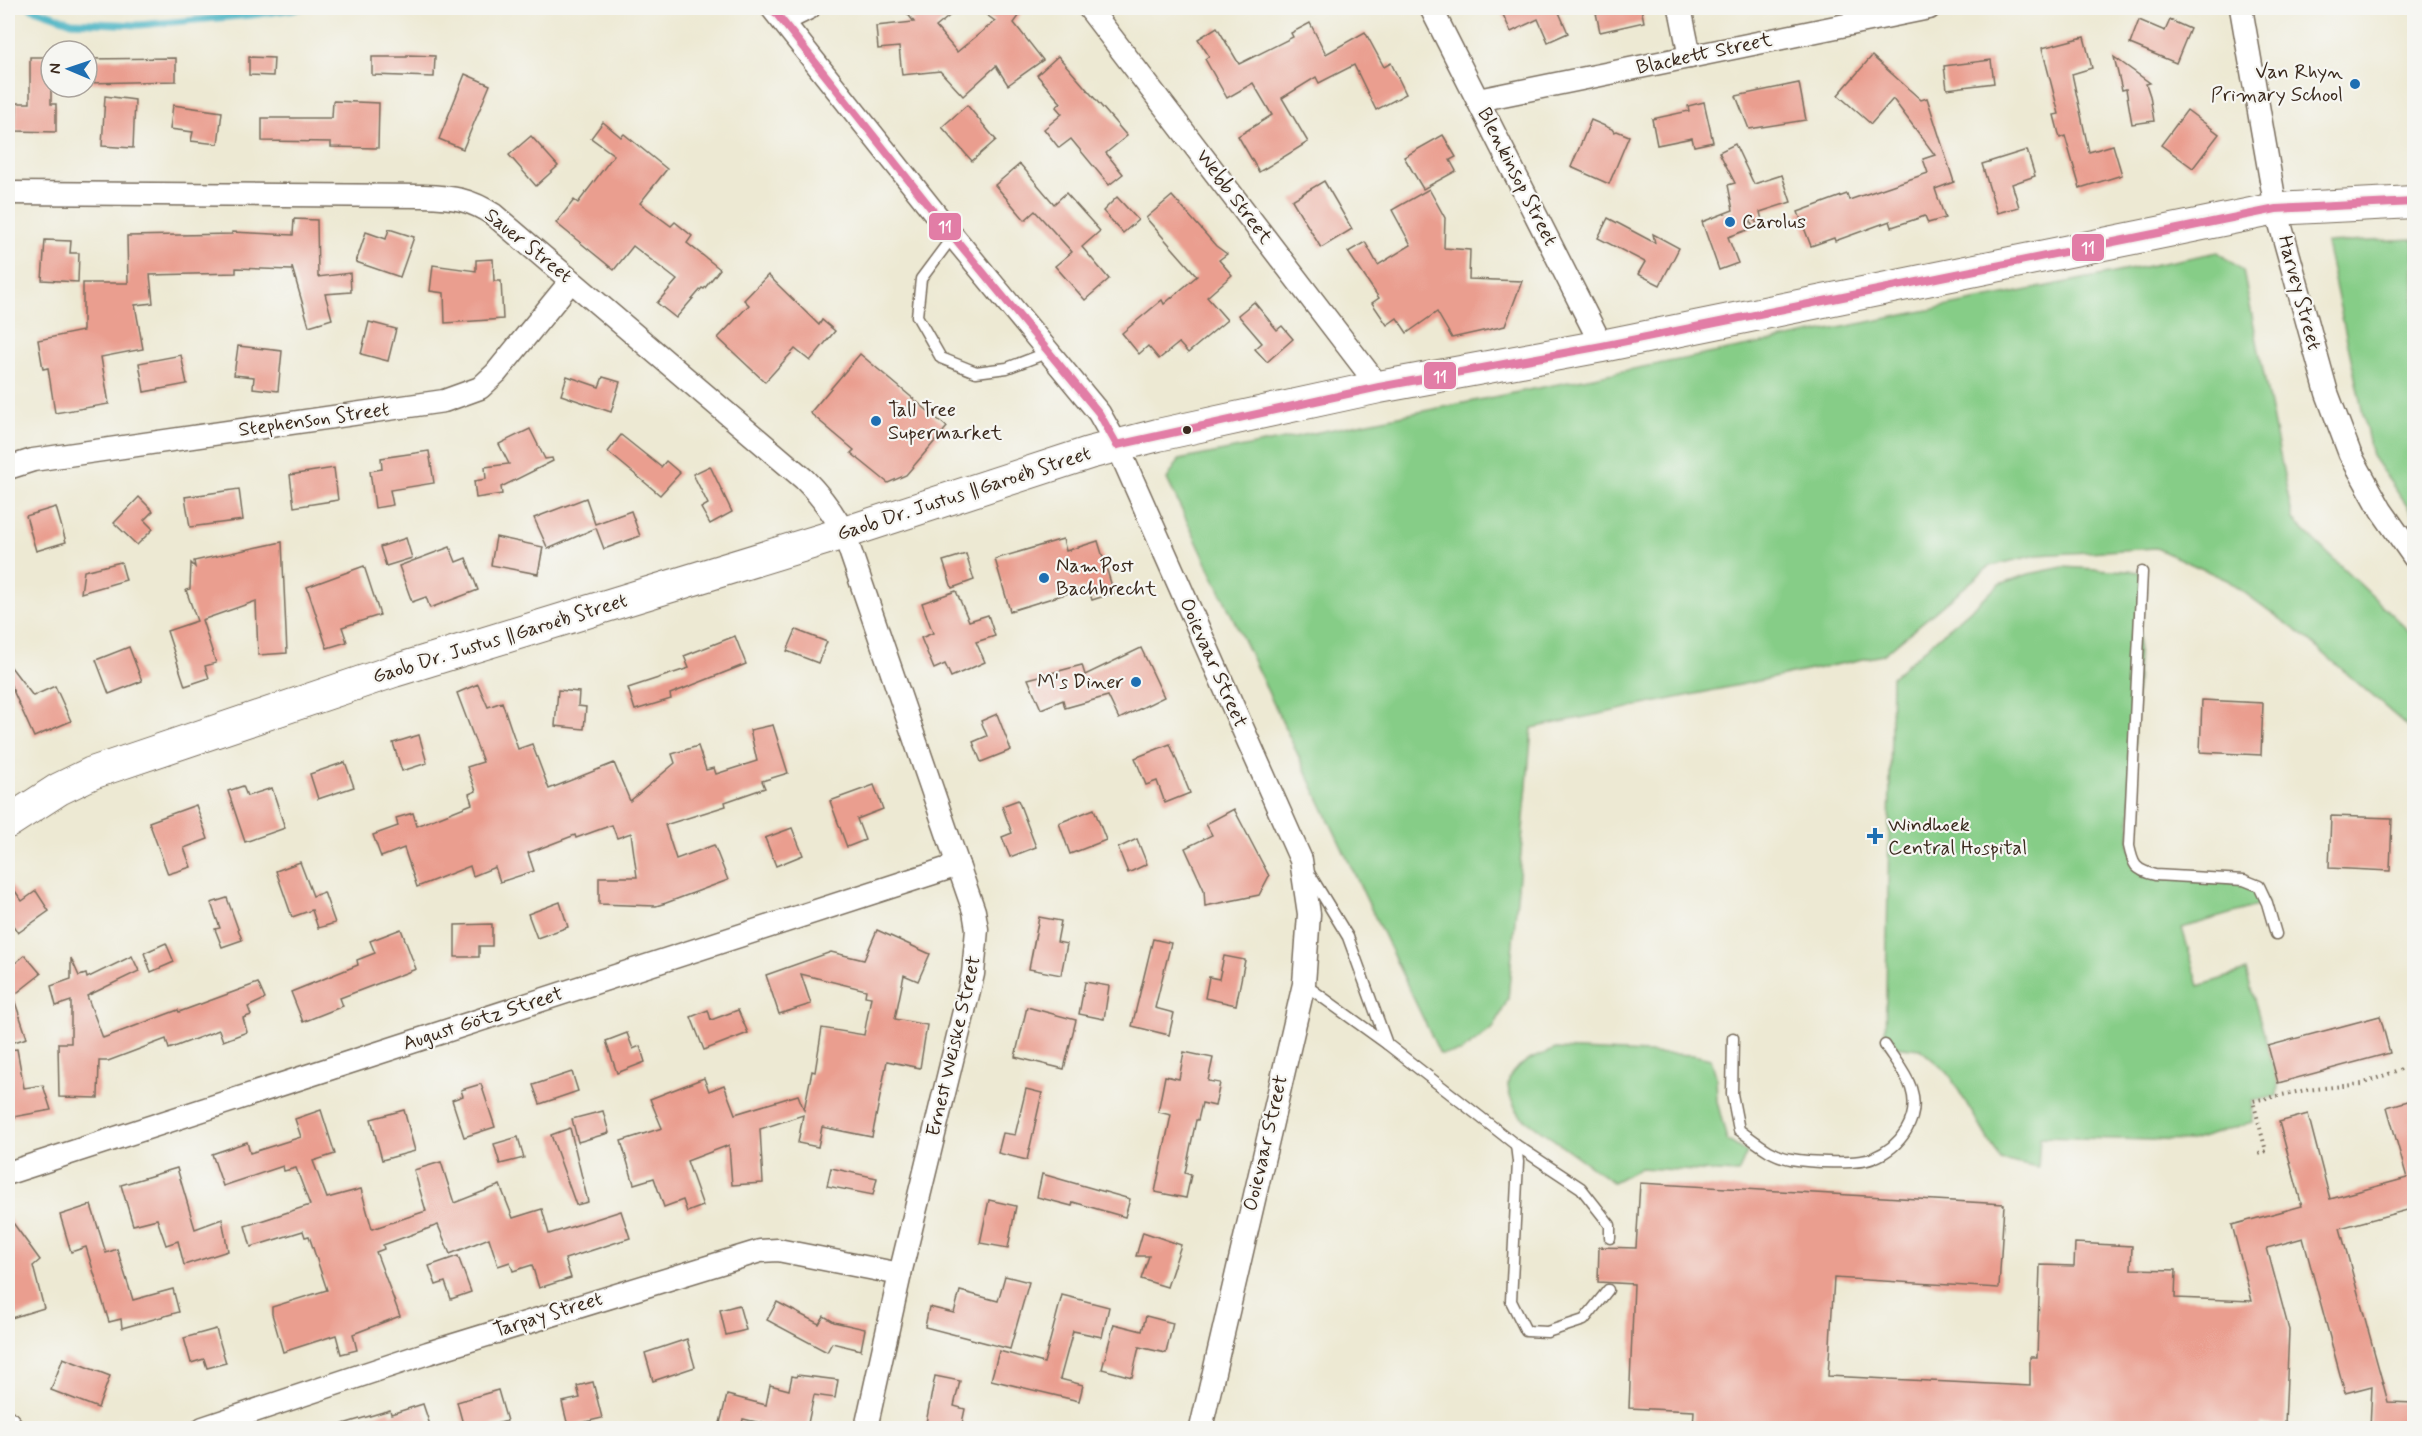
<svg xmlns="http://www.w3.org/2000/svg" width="2422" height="1436" font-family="Mynerve,sans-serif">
<rect width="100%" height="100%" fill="#f6f6f2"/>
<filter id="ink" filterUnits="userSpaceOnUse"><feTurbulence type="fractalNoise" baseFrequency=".0167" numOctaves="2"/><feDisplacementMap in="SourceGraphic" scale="12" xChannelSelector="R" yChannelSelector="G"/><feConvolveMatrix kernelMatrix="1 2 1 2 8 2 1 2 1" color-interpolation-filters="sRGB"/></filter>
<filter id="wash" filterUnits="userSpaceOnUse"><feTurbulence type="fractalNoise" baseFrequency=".008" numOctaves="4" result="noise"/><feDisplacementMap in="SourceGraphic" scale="24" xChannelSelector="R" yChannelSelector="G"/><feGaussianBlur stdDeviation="1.35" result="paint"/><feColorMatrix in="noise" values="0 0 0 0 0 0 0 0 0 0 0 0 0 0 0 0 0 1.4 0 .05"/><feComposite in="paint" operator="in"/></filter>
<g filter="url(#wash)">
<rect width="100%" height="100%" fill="#ede9d3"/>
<g fill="#86cd87" stroke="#607c52" stroke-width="1.5">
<polygon points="2414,239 2414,516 2372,456 2326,243"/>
<polygon points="2218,252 2243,271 2293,520 2414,636 2414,732 2305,637 2227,580 2156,548 2037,555 1990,566 1883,655 1532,728 1508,999 1494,1027 1461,1052 1440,1054 1167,479 1179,460"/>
<polygon points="2063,567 2142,572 2129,846 2142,872 2259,886 2267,903 2182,928 2199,986 2246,971 2278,1083 2277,1096 2253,1101 2252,1122 2191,1141 2040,1137 2038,1168 2001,1160 1948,1073 1920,1049 1885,1045 1892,677 2000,584 2029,574"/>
<path d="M1556 1049 1693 1055 1711 1059 1716 1076 1717 1101 1727 1140 1747 1153 1738 1173 1640 1168 1613 1182 1521 1116C1490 1074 1519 1063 1556 1049Z"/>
</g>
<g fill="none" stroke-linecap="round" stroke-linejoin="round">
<polyline stroke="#47b3c3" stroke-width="7" points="31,8 72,22 139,25 251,15 301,8"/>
</g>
<g id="blocks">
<g fill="#ea9e8f">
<polygon points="903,8 959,8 936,27 957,52 995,21 977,8 1025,8 1014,23 1043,60 1008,85 996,66 963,96 940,71 902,75 899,47 878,49 876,26 914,22"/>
<polygon points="1500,8 1564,8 1558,10 1568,33 1548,42 1538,19 1511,32"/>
<polygon points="1595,8 1641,8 1644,22 1600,32"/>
<polygon points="2139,20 2165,31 2170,20 2190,29 2176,63 2130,44"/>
<polygon points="1310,23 1326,54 1365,32 1384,67 1391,63 1406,94 1376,110 1354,65 1319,83 1316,77 1282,98 1308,142 1259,172 1238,136 1272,115 1253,83 1227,98 1205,59 1209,56 1198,39 1217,27 1239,64 1293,37 1291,33"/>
<polygon points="2084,37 2092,68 2072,74 2089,152 2113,145 2122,175 2080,188 2065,136 2060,138 2054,115 2059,114 2042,48"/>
<polygon points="407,55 435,56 434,77 372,75 372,57 407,57"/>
<polygon points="1058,56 1127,136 1106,153 1123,174 1109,185 1071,139 1059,148 1044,129 1062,114 1056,107 1061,103 1037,75"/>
<polygon points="1872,56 1921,100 1927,98 1954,182 1935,189 1945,218 1928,223 1925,216 1892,227 1890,221 1835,241 1834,238 1811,246 1798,212 1847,194 1849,200 1928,173 1923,159 1935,155 1893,99 1871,124 1838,95"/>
<polygon points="30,57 51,57 51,104 56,104 56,132 16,131 17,103 30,103"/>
<polygon points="249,57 274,58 273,76 249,75"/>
<polygon points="2114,57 2150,83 2146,84 2150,96 2154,121 2132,124 2126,89 2122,90"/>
<polygon points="176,58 176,81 87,83 87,59"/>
<polygon points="1991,60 1994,83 1947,89 1944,66"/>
<polygon points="465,74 490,85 463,149 439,139"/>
<polygon points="1799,83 1806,120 1749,129 1736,96"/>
<polygon points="105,96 135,100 133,148 102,146"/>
<polygon points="333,101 379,103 378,148 331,147 331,142 262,141 262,118 332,118"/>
<polygon points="1704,102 1713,142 1694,146 1692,138 1657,145 1652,119 1689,111 1688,106"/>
<polygon points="173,105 222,112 218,144 191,141 193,132 170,129"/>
<polygon points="967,105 996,140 972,161 942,127"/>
<polygon points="2187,110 2219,134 2193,168 2161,145"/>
<polygon points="1591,120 1612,129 1614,132 1617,131 1629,136 1609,184 1571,167"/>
<polygon points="603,122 621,137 624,134 667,169 640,203 671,226 675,222 692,236 687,243 720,269 704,289 702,288 676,318 657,303 677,280 633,246 614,270 556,223 574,200 578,203 614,155 591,138"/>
<polygon points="1443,135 1456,157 1450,160 1456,171 1423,189 1404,157"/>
<polygon points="531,136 558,166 536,186 509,155"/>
<polygon points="1735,144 1754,184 1782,175 1791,202 1760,212 1763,224 1758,226 1752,215 1749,216 1753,228 1728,237 1738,263 1719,270 1702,222 1733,210 1728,185 1735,183 1719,152"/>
<polygon points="2027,150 2035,176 2012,184 2019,207 1997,213 1982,164"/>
<polygon points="1020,164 1054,204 1066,193 1100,231 1082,247 1109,279 1085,300 1055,266 1072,252 1035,211 1025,220 995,185"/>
<polygon points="1324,181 1352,229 1321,248 1292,200"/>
<polygon points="1429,189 1445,218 1444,248 1470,250 1469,279 1522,281 1505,326 1452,338 1437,312 1407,333 1397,318 1387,325 1372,303 1379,298 1348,252 1365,242 1378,265 1411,245 1392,210"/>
<polygon points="1172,196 1216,246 1227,254 1219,260 1232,275 1207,297 1227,320 1188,353 1179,343 1159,359 1148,346 1139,354 1122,333 1162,300 1164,304 1197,276 1146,218"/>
<polygon points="1117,197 1138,220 1123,233 1103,211"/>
<polygon points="1608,218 1655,243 1653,234 1679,248 1660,285 1638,274 1645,262 1598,238"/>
<polygon points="294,219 317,220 318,277 350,273 351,292 325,294 332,319 309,326 292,267 292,270 236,268 236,273 150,275 153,303 135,305 143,349 101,357 109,404 55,413 48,368 43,369 38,340 83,331 83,283 128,283 127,236 232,234 232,232 293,235"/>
<polygon points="389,229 414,237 400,277 356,262 366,232 386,239"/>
<polygon points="45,240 71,241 70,253 79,253 78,282 42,280"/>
<polygon points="493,259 494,281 501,281 503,319 445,323 444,293 430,291 433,265 476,271 476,260"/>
<polygon points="768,275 819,325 822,320 835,331 810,361 795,349 765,382 718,338 749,305 744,300"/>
<polygon points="1254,302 1277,330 1282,326 1293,339 1267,362 1255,349 1262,343 1238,315"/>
<polygon points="369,322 396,329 388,361 361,354"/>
<polygon points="238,346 282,351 278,391 253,388 254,377 234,375"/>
<polygon points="860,354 947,427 906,475 888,483 851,453 854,450 810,413"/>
<polygon points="181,355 187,384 144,392 139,363"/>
<polygon points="567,376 599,387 603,377 620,382 611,412 561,395"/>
<polygon points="530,429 545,459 552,458 553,461 501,487 502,494 476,498 474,481 486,479 485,467 509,464 499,444"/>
<polygon points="621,435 661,467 666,461 680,473 660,495 608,452"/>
<polygon points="429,451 434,483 390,490 393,505 375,508 370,471 382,469 381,458"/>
<polygon points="710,466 732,512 710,524 701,508 708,504 693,474"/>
<polygon points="334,468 338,500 294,507 290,475"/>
<polygon points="239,489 243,520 190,527 185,497"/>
<polygon points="139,497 153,511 144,520 153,529 137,545 114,523"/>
<polygon points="586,498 595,524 631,511 640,536 604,549 596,528 548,549 534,518"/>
<polygon points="56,507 66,542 36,551 26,516"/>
<polygon points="496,537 543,547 538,574 491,565"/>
<polygon points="406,538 412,558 386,566 380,547"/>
<polygon points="1063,539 1066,551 1098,541 1114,593 1092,600 1088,587 1010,611 995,559"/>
<polygon points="282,542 287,653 258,655 256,601 202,620 216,663 205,666 209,678 185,686 167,631 197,621 186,590 190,589 191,563 195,567 194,561"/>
<polygon points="450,547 456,562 466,558 478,590 430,608 426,597 412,602 399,566"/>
<polygon points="966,554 974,580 952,588 943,561"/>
<polygon points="121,562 126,580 81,593 84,571"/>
<polygon points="364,566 380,615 342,627 347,642 327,648 307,587"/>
<polygon points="956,591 969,621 988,615 995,636 976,642 985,662 951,677 945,664 934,669 921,638 933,633 922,603"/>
<polygon points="796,630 827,642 818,663 787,651"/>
<polygon points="735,636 746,664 670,694 671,699 635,710 628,688 689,668 684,656"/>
<polygon points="129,647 142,681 109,694 96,660"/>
<polygon points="1141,648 1164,697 1119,719 1108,696 1065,708 1063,700 1041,709 1028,679 1082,665 1085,675"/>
<polygon points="8,663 33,696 55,686 71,721 34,737 8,679"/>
<polygon points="478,684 488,707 502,702 518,749 532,744 549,789 614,763 630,801 675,763 672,754 698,746 706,770 714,768 716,774 757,761 750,730 773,725 788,773 762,781 765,788 725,802 726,806 665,825 676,859 714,845 728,880 666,903 656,906 599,904 599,877 637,877 631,833 617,838 612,825 576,838 575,835 528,853 534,871 500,882 495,867 473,876 470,866 417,887 404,848 381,857 373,835 398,826 396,818 413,813 417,826 472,804 469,794 476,791 467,767 483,762 457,693"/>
<polygon points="558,690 579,692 578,706 586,707 584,729 555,726"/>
<polygon points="2202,700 2263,703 2261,755 2200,752"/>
<polygon points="997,714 1011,750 981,762 973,742 987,736 981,721"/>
<polygon points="419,735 427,763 402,771 393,743"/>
<polygon points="1170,744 1190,793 1165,803 1157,781 1146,785 1135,758"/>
<polygon points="345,762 354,787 318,799 310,774"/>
<polygon points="874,785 883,809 857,819 865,840 847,847 830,801"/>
<polygon points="243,786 247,796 272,788 285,828 245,842 228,791"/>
<polygon points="1018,800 1036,847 1010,857 1002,837 1012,833 1002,806"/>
<polygon points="196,805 208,839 184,848 191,867 168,874 149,822"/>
<polygon points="1094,809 1106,840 1070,854 1059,823"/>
<polygon points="1234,809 1269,876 1259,895 1205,906 1204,890 1185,848 1212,835 1206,824"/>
<polygon points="2331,816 2392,818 2390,871 2329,868"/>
<polygon points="792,828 803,855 776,866 765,838"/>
<polygon points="1137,839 1147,864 1128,873 1118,848"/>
<polygon points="300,862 313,896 324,892 335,923 318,928 312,910 292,917 276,871"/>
<polygon points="8,881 22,901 36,891 49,911 18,933 8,918"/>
<polygon points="227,898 242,940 222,947 215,929 220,928 211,903"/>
<polygon points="560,902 568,927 537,938 528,914"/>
<polygon points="1039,917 1061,921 1057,942 1067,944 1061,975 1029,969"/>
<polygon points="492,924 492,946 479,946 479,957 455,957 455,925"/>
<polygon points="401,929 416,969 340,998 343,1006 303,1022 291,992 358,965 357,960 375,953 370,941"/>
<polygon points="877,930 930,954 918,981 904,975 895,1019 927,1025 920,1068 887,1061 872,1137 822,1127 818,1147 798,1143 803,1115 760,1129 763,1183 732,1185 729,1145 687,1161 703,1206 687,1212 683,1200 664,1207 654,1178 634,1184 621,1141 662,1128 650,1099 704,1078 709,1091 724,1085 735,1114 798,1095 804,1110 812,1071 815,1072 822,1028 864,1035 871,997 865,996 866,990 801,974 811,1004 779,1014 766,975 831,952 864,960"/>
<polygon points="1153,939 1171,943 1155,1008 1174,1013 1169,1035 1132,1026"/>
<polygon points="166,943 174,962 151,972 144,953"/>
<polygon points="25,955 41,974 13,996 27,1038 8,1044 8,969"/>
<polygon points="132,956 139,971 87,996 103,1038 178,1010 179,1012 258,983 265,999 248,1007 251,1015 243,1018 247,1032 223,1041 219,1030 169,1049 166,1039 108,1061 99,1061 98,1098 59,1097 58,1043 71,1043 71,1001 56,1006 51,986 71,979 71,958 79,976 86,974 87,978"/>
<polygon points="1224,956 1245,960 1236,1005 1205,998 1209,977 1219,979"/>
<polygon points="1085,982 1109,986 1104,1019 1079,1014"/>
<polygon points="1027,1007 1076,1020 1064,1069 1015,1057"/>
<polygon points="708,1010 711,1020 738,1010 748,1033 704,1050 691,1017"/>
<polygon points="2380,1016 2390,1053 2278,1083 2268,1046"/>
<polygon points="627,1033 633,1049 640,1046 645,1062 617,1073 606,1041"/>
<polygon points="17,1049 24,1088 43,1085 51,1110 8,1118 8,1050"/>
<polygon points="1184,1052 1213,1058 1208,1081 1220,1083 1215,1106 1202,1103 1198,1120 1196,1120 1185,1173 1191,1175 1186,1198 1155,1192 1171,1115 1158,1112 1165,1076 1179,1079"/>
<polygon points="572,1072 578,1091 540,1104 533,1085"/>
<polygon points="481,1084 495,1127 464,1137 452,1100 463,1096 461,1090"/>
<polygon points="1026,1089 1042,1093 1027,1160 998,1153 1003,1133 1015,1135"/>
<polygon points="2415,1099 2415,1208 2340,1228 2388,1402 2415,1403 2415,1428 2370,1428 2372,1386 2345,1393 2303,1238 2267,1248 2289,1330 2285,1425 2261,1424 2261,1428 2165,1428 2117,1426 2117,1428 1693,1428 1694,1411 1629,1408 1634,1284 1598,1282 1599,1247 1636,1248 1640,1183 2004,1204 1999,1288 1834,1278 1828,1376 2030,1386 2030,1357 2037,1357 2040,1265 2074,1266 2075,1243 2132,1246 2131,1269 2176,1270 2175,1298 2252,1301 2232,1225 2302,1206 2279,1122 2308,1114 2330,1199 2407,1178 2387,1107"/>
<polygon points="321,1110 335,1154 313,1161 327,1198 361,1189 372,1229 426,1211 414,1170 441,1162 454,1203 500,1185 513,1218 542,1209 549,1234 621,1211 630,1238 565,1259 571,1278 539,1288 532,1265 513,1271 510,1262 498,1266 489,1238 450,1254 438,1225 383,1245 384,1249 376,1252 400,1316 353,1334 357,1350 341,1354 336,1335 283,1352 272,1314 272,1307 327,1290 309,1236 305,1237 303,1231 251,1247 245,1226 310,1205 296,1168 284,1171 283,1166 223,1186 212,1154 247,1142 250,1153 301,1137 295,1119"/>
<polygon points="404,1110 415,1151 382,1160 371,1119"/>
<polygon points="603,1111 609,1133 578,1142 572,1119"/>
<polygon points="570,1128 588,1202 576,1205 551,1135"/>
<polygon points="518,1137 524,1158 500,1164 494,1144"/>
<polygon points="177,1168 195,1229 222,1219 228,1251 184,1265 178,1241 166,1245 157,1219 133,1225 121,1185"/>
<polygon points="831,1168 877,1178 873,1195 827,1186"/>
<polygon points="1042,1174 1130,1199 1125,1217 1073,1202 1072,1206 1037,1197"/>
<polygon points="989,1200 1016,1206 1008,1248 980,1243"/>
<polygon points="91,1205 106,1253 117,1249 133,1300 173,1289 179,1312 122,1328 121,1319 109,1322 86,1247 71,1252 60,1215"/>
<polygon points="8,1216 40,1260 33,1266 44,1308 8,1319"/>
<polygon points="1143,1232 1181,1245 1167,1287 1141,1279 1149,1256 1136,1256"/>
<polygon points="458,1256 471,1292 451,1299 445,1282 436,1285 429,1266"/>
<polygon points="1005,1276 1029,1282 1010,1349 925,1327 929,1307 954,1313 960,1291 998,1301"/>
<polygon points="1062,1295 1109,1307 1102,1337 1073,1331 1060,1379 1083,1385 1079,1401 991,1380 999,1351 1044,1363"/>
<polygon points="777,1302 819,1324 824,1316 834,1322 865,1329 861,1350 832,1343 827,1352 767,1320"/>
<polygon points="739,1305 746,1330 726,1335 720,1310"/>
<polygon points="1146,1316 1173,1323 1166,1353 1139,1347 1132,1377 1102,1369 1114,1324 1142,1331"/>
<polygon points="216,1329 226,1363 207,1368 204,1359 191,1363 184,1338"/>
<polygon points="687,1339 695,1367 653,1381 645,1353"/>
<polygon points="63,1358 110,1376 98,1408 51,1390"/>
<polygon points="797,1375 838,1380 835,1398 814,1395 807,1428 783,1428 743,1419 741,1428 720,1423 727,1395 766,1405 770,1385 789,1390 792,1376 796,1377"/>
<polygon points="935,1376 960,1381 954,1406 965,1409 961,1428 925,1428"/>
<polygon points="593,1382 602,1418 568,1426 562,1402 580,1398 577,1386"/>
<polygon points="498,1390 507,1421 481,1428 464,1428 457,1402"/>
<polygon points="423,1404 431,1428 343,1428 343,1424 390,1410 391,1414"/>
</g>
</g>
</g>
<g filter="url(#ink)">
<use href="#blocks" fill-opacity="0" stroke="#796d5d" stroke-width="1.5"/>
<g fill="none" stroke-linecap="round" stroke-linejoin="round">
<g stroke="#796d5d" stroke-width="13">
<g id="lane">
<polyline points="953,236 921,279 917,316 941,358 976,372 1007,368 1049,352"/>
<path d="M2142 572 2129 846C2133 865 2135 870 2155 875L2244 880 2259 886 2267 903 2276 934"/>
<polyline points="1304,984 1387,1044 1348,937 1309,873"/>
<path d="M1733 1038 1732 1094 1739 1130C1755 1141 1771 1156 1791 1159 1808 1162 1858 1165 1873 1158 1901 1147 1921 1118 1911 1088 1906 1073 1893 1058 1885 1045"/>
<polyline points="1387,1044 1516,1145"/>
<polyline points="1608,1290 1584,1320 1547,1332 1526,1331 1511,1301 1518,1162 1516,1145 1581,1188 1610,1225 1610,1238"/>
</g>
</g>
<g stroke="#796d5d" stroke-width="25">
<g id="street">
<polyline points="772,8 953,236 1099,413 1117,445 1301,860 1309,914 1304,984 1201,1428"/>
<polyline points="1089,8 1379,387"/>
<polyline points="1431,8 1602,346"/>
<polyline points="1680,8 1690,57"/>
<polyline points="2241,8 2276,209 2327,393 2350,454 2381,510 2414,557"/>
<polyline points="783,21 809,8"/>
<polyline points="1478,100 1929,8"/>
<path d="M8 193 424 196C453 197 470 199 494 215L804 479C821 496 833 512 844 533L958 865 974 911 977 929 973 974 900 1274 866 1428"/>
<polyline points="8,468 33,460 444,401 480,388 496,373 571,281"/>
<polyline points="8,1173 958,865"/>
<polyline points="8,1422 13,1428"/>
<polyline points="203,1428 428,1353 760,1251 778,1250 900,1274"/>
</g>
</g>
<g stroke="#796d5d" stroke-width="34">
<polyline id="secondary" points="8,822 59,789 92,773 394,671 844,533 1089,453 1158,435 1379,387 1602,346 2276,209 2414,202"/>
</g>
<polyline stroke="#796d5d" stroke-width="4" stroke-dasharray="1.5 4.5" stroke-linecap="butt" points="2259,1154 2266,1151 2253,1101 2306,1090 2362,1084 2414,1064"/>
<use href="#lane" stroke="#fff" stroke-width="10"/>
<use href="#street" stroke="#fff" stroke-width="22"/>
<use href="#secondary" stroke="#fff" stroke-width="32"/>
<g stroke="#f6f6f2" stroke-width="12">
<g id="bus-1">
<polyline points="772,8 953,236 1099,413 1117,445"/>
<polyline points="1117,445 1379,387 1602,346 2276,209 2414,202"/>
</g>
</g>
<use href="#bus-1" stroke="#e27da6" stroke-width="8"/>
</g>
</g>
<g fill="#1f6fb2" stroke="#f6f6f2" stroke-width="2">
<circle cx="2355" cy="84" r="6"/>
<circle cx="1730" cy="222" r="6"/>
<circle cx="876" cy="421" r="6"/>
<circle cx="1044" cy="578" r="6"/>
<circle cx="1136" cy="682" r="6"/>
<path d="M1872 827h6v6h6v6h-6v6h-6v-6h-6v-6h6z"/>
</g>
<circle fill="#3b2a1e" stroke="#f6f6f2" stroke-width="2" cx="1187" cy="430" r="5"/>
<g text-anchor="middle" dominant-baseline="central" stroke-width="4.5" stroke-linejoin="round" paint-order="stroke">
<g font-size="20" fill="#3b2a1e" stroke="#f6f6f2">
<text transform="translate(1704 54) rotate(-12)">Blackett Street</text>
<text transform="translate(1517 177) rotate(63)">Blenkinsop Street</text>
<text transform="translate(1234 197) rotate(53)">Webb Street</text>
<text transform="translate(528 246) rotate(39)">Sauer Street</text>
<text transform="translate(2299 293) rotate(75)">Harvey Street</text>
<text transform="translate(314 420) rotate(-8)">Stephenson Street</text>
<text transform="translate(964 494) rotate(-18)">Gaob Dr. Justus ǁGaroëb Street</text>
<text transform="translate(500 639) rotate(-17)">Gaob Dr. Justus ǁGaroëb Street</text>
<text transform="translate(1213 663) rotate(66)">Ooievaar Street</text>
<text transform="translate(483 1019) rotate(-18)">August Götz Street</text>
<text transform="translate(954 1046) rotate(-77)">Ernest Weiske Street</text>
<text transform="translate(1266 1143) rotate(-77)">Ooievaar Street</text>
<text transform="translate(548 1315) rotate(-17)">Tarpay Street</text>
</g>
<g font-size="20" fill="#3b2a1e" stroke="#f6f6f2" text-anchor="start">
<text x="2343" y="72" text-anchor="end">Van Rhyn<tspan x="2343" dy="23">Primary School</tspan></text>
<text x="1742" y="222">Carolus</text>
<text x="888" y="410">Tall Tree<tspan x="888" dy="23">Supermarket</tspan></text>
<text x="1056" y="566">NamPost<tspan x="1056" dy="23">Bachbrecht</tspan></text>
<text x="1124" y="682" text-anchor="end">M's Diner</text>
<text x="1888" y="825">Windhoek<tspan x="1888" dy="23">Central Hospital</tspan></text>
</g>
</g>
<g stroke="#f6f6f2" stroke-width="2">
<rect x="928" y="212" width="34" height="29" rx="6" fill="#e27da6"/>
<rect x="2071" y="233" width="34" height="29" rx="6" fill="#e27da6"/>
<rect x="1423" y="361" width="34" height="29" rx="6" fill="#e27da6"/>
</g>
<g font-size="16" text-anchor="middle" font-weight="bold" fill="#fff">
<text x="945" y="232">11</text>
<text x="2088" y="253">11</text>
<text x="1440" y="382">11</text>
</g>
<rect width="2422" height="1436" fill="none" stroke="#f6f6f2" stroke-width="30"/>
<g transform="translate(69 69) rotate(272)"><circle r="28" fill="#f6f6f2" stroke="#aba49d" stroke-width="1.5"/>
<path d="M0-4.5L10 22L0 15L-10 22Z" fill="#1f6fb2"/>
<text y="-9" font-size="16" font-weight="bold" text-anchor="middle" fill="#3b2a1e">N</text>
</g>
</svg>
